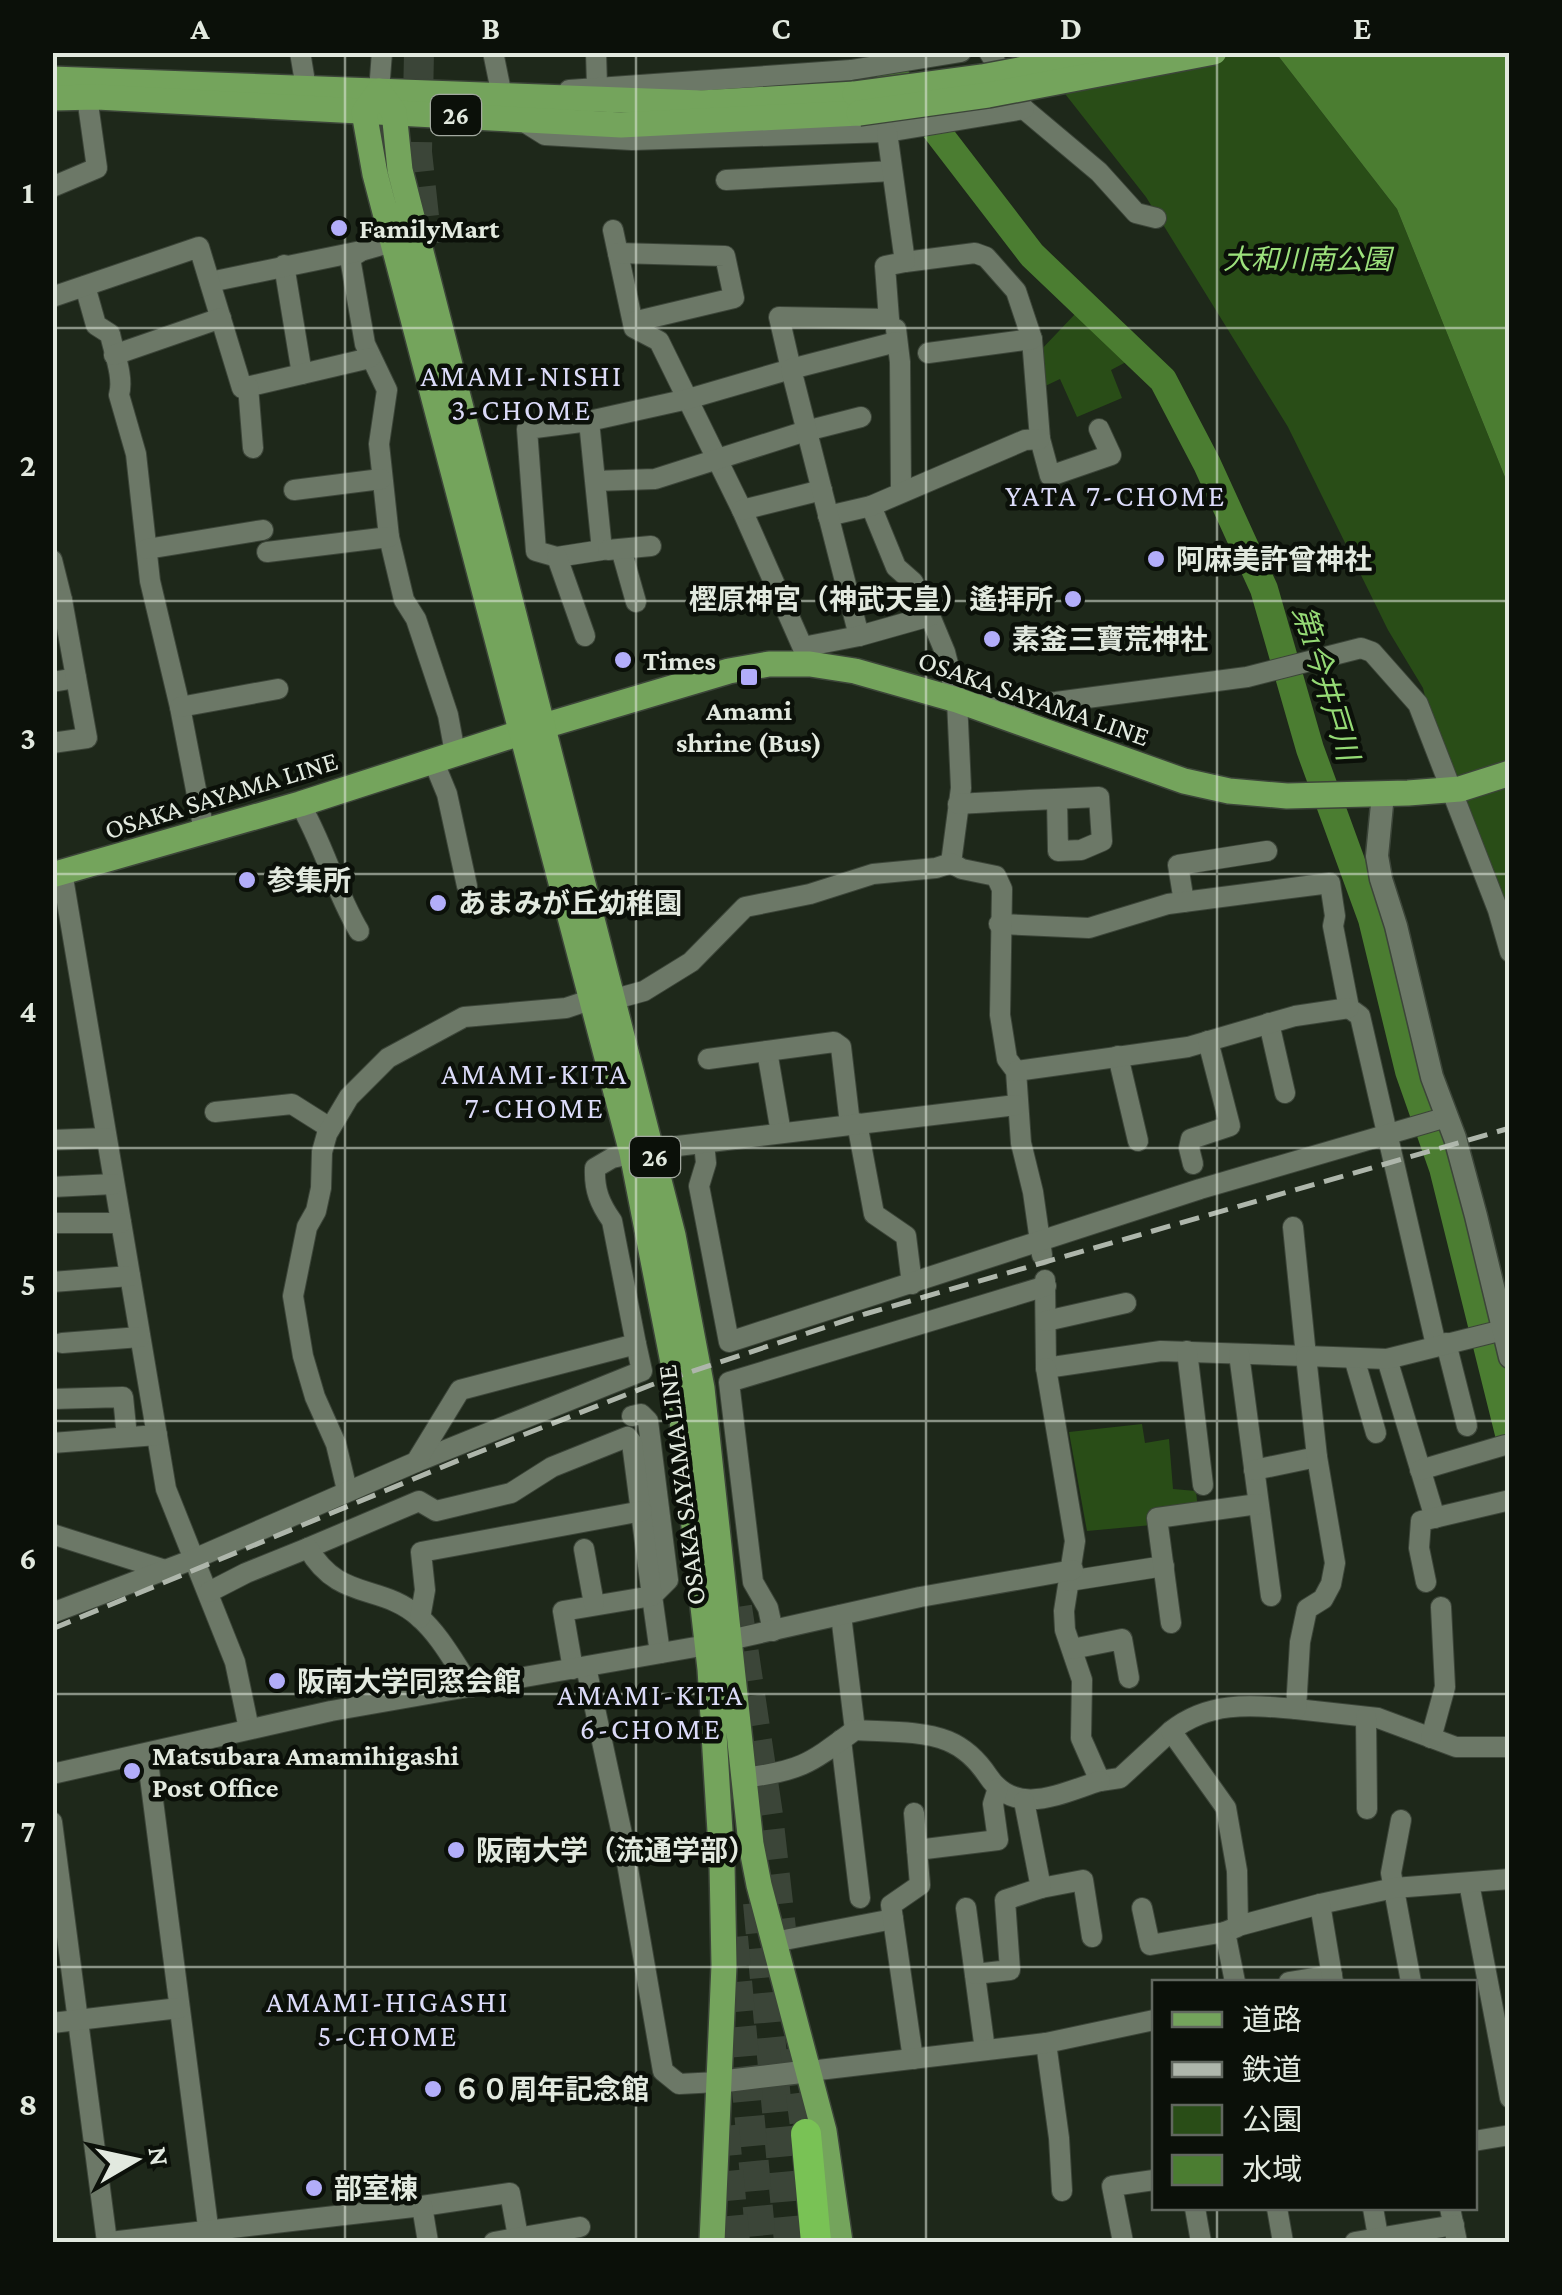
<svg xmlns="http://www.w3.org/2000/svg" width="1562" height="2295" font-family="'Crimson Pro','Noto Sans JP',serif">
<rect width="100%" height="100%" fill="#1e281a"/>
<g fill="#294d17">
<polygon points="1033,53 1276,53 1397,209 1509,487 1509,928 1456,774 1431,721 1423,688 1388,630 1288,427 1146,197"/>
<polygon points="1077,312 1128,361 1111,370 1122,398 1077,417 1060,379 1041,388 1039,352"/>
<polygon points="1162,620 1166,648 1134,653 1130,625"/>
<polygon points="1142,1424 1145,1443 1169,1439 1173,1489 1196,1491 1198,1511 1152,1525 1087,1531 1069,1432"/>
</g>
<polygon fill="#4b7d31" points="1502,52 1510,64 1509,487 1397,209 1276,53"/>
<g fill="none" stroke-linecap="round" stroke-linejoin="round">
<polyline stroke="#4b7d31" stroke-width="28" points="876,52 1032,255 1163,380 1207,464 1264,589 1310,749 1372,919 1409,1071 1443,1168 1510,1438"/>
<g stroke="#3b4538" stroke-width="30" stroke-dasharray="30 15" stroke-linecap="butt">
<polyline points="419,52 417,152 427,244"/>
<polyline points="385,114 390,208"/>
<polyline points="737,1607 768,1815 782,1938"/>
<polyline points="758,1903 789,2242"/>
<polyline points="733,1937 761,2242"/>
<polyline points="795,2048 806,2134"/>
<polyline points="724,2126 735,2242"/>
</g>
<g stroke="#3c4539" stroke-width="22">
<g id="minor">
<polyline points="300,52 306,88"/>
<polyline points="493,52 502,96"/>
<polyline points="596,52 597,86"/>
<polyline points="989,52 1024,109 1099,172 1136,213 1156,218"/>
<polyline points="569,90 851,70 961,52"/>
<polyline points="379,91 382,52"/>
<polyline points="521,120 545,135 632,140 887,132 1024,109"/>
<polyline points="726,180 892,171"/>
<polyline points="52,187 97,168 87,97"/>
<polyline points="613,230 634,328 659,341 742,510 810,664"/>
<polyline points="392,242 361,251 350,258 365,344 387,390 379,444 389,537 404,600 416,619 448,715 455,753"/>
<polyline points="618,253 725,256 734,298 633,322"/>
<polyline points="905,262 975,253 986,257 1016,291 1032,339 1040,439 1050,476 1111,455 1099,429"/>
<polyline points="284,265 302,374"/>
<polyline points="210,282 361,251"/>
<path d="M85 286 96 325 110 334C114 353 124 377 119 395L136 454 150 581 180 707 204 831"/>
<polyline points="52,297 199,247 242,388 370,358"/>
<polyline points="896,329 900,362 901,491"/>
<polyline points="928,353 1032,339"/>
<polyline points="114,355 221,318"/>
<polyline points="248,386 253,448"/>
<polyline points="589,421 688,399 791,369 779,317 889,319 885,266 905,262 887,132"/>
<polyline points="595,481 589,421 527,429 536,551 557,557 602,550 595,481 655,479 806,431 861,417"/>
<polyline points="294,490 381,479"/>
<polyline points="871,506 896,567 913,582 930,616 945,652 957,700 961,788 951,863"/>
<polyline points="742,510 822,490"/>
<polyline points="828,516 871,506 1025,440 1040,439"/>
<polyline points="147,549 263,530"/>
<polyline points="621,549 636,602"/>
<polyline points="608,550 651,546"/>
<polyline points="267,552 389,537"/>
<polyline points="557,557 585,636"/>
<polyline points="52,560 62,600 52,602"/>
<polyline points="859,636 791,369 896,342"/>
<polyline points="803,647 859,636 930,616"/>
<polyline points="52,682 76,678"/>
<polyline points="980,704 1056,702 1247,677 1361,648 1372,652 1418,704 1498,910 1510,952"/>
<polyline points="180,707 278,689"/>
<polyline points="52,743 87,738 62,600"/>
<polyline points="433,760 447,794 467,886"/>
<path d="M300 804C324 845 335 891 359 931"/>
<path d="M958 804C1005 801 1052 799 1099 797L1102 841 1081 850 1058 851 1057 799"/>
<polyline points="62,872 166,1489 235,1662 249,1729"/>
<polyline points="1184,902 1178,865 1267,851"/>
<polyline points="999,924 1089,928 1168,904 1330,883 1335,916 1333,926 1349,1008 1360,1016 1436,1345"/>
<polyline points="615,999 644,991 691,962 745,907 810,894 873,874 936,868 951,863 962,869 996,876 1002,889 1000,1015 1007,1059 1016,1071 1021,1143 1033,1192 1042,1255"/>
<polyline points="1269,1023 1285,1093"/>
<polyline points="767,1051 781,1133"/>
<polyline points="1118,1056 1138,1141"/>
<polyline points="708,1059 834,1042 841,1047 850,1124"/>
<polyline points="1016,1071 1188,1047 1295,1016 1349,1008"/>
<polyline points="215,1112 292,1104 330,1128"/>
<polyline points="857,1123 874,1214 906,1236 912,1284"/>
<polyline points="52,1140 106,1138"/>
<polyline points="704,1143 706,1163 699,1186 729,1342 1200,1189 1447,1117"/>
<polyline points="1193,1164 1189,1148 1191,1139 1230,1126 1208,1041"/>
<polyline points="52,1187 114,1184"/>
<polyline points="52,1223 121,1223"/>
<polyline points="1045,1280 1046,1368 1161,1351 1306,1356 1293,1227"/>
<polyline points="52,1282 130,1276"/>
<polyline points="1046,1321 1126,1303"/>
<polyline points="62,1343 140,1337"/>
<polyline points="1446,1343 1467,1426"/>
<polyline points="1187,1351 1203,1485"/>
<polyline points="1239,1354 1271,1596"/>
<polyline points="1354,1358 1376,1433"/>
<polyline points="1387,1359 1435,1518"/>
<polyline points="1046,1368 1075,1541 1064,1611 1065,1630 1082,1680 1081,1738 1100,1781 1120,1778 1171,1731"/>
<polyline points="52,1399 123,1397 127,1437"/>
<polyline points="632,1416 641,1414 648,1421 668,1580 652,1596 660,1653"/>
<polyline points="52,1443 157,1435"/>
<polyline points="416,1462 642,1371 636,1344"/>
<polyline points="1254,1470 1317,1457"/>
<polyline points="1420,1470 1505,1445"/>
<polyline points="347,1490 336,1444 315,1397 303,1356 293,1296 307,1227 316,1211 321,1188 322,1152 327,1134 349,1097 388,1058 464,1017 566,1008 590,1000"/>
<polyline points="52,1534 162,1569"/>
<polyline points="308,1548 419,1501 436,1511 511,1493 552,1467 627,1437 632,1443 652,1596 563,1611 573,1669"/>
<polyline points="584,1549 594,1604"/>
<polyline points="1069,1581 1164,1566"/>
<polyline points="1426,1582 1419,1548 1421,1521 1510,1500"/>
<path d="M209 1592 246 1573 308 1548C339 1602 381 1583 419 1617 440 1635 455 1664 471 1687"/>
<path d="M52 1613 194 1559 416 1462 460 1390 636 1344 612 1221C600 1204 594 1190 595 1168L612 1158 653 1149 1016 1105"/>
<polyline points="841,1615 855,1730"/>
<polyline points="420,1618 425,1590 421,1552 642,1511"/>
<polyline points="1171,1623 1157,1518 1258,1504"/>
<polyline points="773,1631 768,1608 753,1582 729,1382 1046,1286"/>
<polyline points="1072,1649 1122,1639 1129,1678"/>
<polyline points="586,1667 622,1834 663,2071 679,2084 718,2082"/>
<polyline points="1296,1709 1378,1718 1456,1747 1510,1747"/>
<polyline points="1366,1717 1367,1809"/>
<polyline points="1431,1738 1445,1687 1441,1607"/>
<polyline points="841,1740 860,1898"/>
<polyline points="147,1754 210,2242"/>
<polyline points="52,1774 331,1711 707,1645 920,1597 1073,1570"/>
<path d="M743 1778C801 1771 809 1764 855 1730 884 1732 920 1730 948 1741 965 1748 978 1761 988 1776 1016 1818 1061 1793 1100 1781"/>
<polyline points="1401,1820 1391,1873 1411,1982"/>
<polyline points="52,1822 107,2242"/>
<polyline points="917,1850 998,1840 993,1804 998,1788"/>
<polyline points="1469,1883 1510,2098"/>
<polyline points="1041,1888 1083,1880 1092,1937"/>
<polyline points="1320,1904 1394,1888 1510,1879"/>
<polyline points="966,1908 985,2050"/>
<polyline points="1142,1908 1150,1945 1225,1932"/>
<polyline points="774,1942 893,1919"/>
<polyline points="975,1974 1010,1970 1005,1900 1041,1888 1024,1801"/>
<polyline points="1235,1982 1225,1932 1237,1927"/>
<polyline points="1289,1982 1332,1975"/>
<path d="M1333 1982 1320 1904 1238 1926 1237 1871 1226 1808 1171 1731C1209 1701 1249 1705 1296 1709L1300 1642 1307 1609 1323 1599 1331 1584 1335 1563 1317 1457 1306 1356 1387 1359 1503 1330"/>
<polyline points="52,2023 179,2008"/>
<polyline points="1046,2043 1059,2138 1062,2191"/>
<polyline points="913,2059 891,1905 920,1885 914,1813"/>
<polyline points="810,2071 1046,2043 1154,2020"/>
<polyline points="1474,2141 1510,2135"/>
<polyline points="422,2206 510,2193 519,2242"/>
<polyline points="1195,2208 1201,2242"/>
<polyline points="1277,2208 1283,2242"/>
<polyline points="1373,2208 1379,2242"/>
<polyline points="1450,2208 1457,2242"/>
<polyline points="110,2242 422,2206 428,2242"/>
<polyline points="494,2242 580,2227"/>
<polyline points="1123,2242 1112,2186 1154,2180"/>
<polyline points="1355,2242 1454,2225"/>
</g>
</g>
<g stroke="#3c4539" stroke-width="25">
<g id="tertiary">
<polyline points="1383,794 1377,856 1381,879 1396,926 1432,1077 1455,1138 1476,1216 1510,1357"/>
<polyline points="718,2082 810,2071"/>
</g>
</g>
<g stroke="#3c4539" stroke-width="28">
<g id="primary">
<polyline points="52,79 701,103 855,94"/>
<polyline points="52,98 97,97 621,125 859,113"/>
<polyline points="52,875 300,804 520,733 729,671 769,664 810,664 855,671 957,700 1184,781 1229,791 1287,796 1408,793 1460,789 1510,773"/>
<polyline points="712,2242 724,1965 722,1864 710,1669 679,1393 632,1153 375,174 364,112 379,91 394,112 400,170 673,1235 702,1388 751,1844 759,1885 824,2131 840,2242"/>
</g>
</g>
<g stroke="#3c4539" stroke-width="32">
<polyline id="motorway" points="806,2134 816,2242"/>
</g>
<use href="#minor" stroke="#6c7867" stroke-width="20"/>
<use href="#tertiary" stroke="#6c7867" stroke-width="22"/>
<use href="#primary" stroke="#74a45c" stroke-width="25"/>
<use href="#motorway" stroke="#79c255" stroke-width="30"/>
<polyline stroke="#aeb6ab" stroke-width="5" stroke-dasharray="20 10" stroke-linecap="butt" points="52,1629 469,1456 651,1385 865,1314 1510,1128"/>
<g stroke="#3c4539" stroke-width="28" stroke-linecap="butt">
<g id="primary-bridge">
<polyline points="855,94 982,77 1114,52"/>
<polyline points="859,113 988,95 1214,52"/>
</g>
</g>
<use href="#primary-bridge" stroke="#74a45c" stroke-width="25"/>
</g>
<path fill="none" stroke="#e2e9df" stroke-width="2.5" stroke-opacity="0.55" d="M345 52V2242M636 52V2242M926 52V2242M1217 52V1982M52 328H1510M52 601H1510M52 874H1510M52 1148H1510M52 1421H1510M52 1694H1510M52 1967H1510M1217 2208V2242"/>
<g fill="#b2adf9" stroke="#0b1009" stroke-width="4">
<circle cx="339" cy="228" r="10"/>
<circle cx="1156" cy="559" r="10"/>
<circle cx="1073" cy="599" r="10"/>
<circle cx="992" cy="639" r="10"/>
<circle cx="623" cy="660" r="10"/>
<rect x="739" y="667" width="20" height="20" rx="5"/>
<circle cx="247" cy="880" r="10"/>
<circle cx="438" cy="903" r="10"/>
<circle cx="277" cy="1681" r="10"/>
<circle cx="132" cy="1771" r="10"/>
<circle cx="456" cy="1850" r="10"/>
<circle cx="433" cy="2089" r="10"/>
<circle cx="314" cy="2188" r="10"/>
</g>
<g text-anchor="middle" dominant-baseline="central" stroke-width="9" stroke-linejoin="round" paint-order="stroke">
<g fill="#0b1009" stroke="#a2a89f" stroke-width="2.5">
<rect x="431" y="95" width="50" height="40" rx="8"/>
<rect x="630" y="1137" width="50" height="40" rx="8"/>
</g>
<g font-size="25" font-weight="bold" fill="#e2e9df">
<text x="456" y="115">26</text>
<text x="655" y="1157">26</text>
</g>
<g font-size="28" font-weight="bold" fill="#e2e9df" stroke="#0b1009" text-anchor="start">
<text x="359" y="228">FamilyMart</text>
<text x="1176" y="559">阿麻美許曾神社</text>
<text x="1053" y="599" text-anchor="end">樫原神宮（神武天皇）遙拝所</text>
<text x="1012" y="639">素釜三寶荒神社</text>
<text x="643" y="660">Times</text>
<text x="749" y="710" text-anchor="middle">Amami<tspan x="749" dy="32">shrine (Bus)</tspan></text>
<text x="267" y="880">参集所</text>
<text x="458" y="903">あまみが丘幼稚園</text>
<text x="297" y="1681">阪南大学同窓会館</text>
<text x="152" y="1755">Matsubara Amamihigashi<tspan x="152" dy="32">Post Office</tspan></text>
<text x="476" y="1850">阪南大学（流通学部）</text>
<text x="453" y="2089">６０周年記念館</text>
<text x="334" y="2188">部室棟</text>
</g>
<g font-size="28" font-style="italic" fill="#9ce17c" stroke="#0b1009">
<text x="1307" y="259">大和川南公園</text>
</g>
<g font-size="28" fill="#e2e9df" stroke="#0b1009">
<text transform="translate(1034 698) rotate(19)">OSAKA SAYAMA LINE</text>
<text transform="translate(221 795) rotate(-17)">OSAKA SAYAMA LINE</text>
<text transform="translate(681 1485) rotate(-97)">OSAKA SAYAMA LINE</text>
</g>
<g font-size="30" letter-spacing="2.5" fill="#dcdbf9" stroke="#0b1009">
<text x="522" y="375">AMAMI-NISHI<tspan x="522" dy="34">3-CHOME</tspan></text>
<text x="1116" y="495">YATA 7-CHOME</text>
<text x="535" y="1073">AMAMI-KITA<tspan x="535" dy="34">7-CHOME</tspan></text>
<text x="651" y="1694">AMAMI-KITA<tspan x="651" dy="34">6-CHOME</tspan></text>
<text x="388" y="2001">AMAMI-HIGASHI<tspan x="388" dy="34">5-CHOME</tspan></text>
</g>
<g font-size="30" font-style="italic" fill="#95da75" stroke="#0b1009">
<text transform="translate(1326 683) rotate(73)">第1今井戸川</text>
</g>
</g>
<rect width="1562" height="2295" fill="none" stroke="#0b1009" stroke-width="110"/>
<rect x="1152" y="1980" width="325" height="230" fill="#0b1009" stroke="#61675f" stroke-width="2.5"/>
<rect x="1172" y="2012" width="50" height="15" fill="#74a45c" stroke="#61675f" stroke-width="2.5"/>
<text x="1242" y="2030" font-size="30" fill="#e2e9df">道路</text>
<rect x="1172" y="2062" width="50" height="15" fill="#aeb6ab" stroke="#61675f" stroke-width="2.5"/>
<text x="1242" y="2080" font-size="30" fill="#e2e9df">鉄道</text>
<rect x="1172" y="2105" width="50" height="30" fill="#294d17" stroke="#61675f" stroke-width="2.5"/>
<text x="1242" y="2130" font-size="30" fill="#e2e9df">公園</text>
<rect x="1172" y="2155" width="50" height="30" fill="#4b7d31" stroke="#61675f" stroke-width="2.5"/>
<text x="1242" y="2180" font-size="30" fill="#e2e9df">水域</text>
<g transform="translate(135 2160) rotate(81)" stroke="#0b1009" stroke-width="8" paint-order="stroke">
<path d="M0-8L18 38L0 25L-18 38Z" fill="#e2e9df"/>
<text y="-15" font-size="28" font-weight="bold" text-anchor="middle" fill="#e2e9df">N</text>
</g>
<rect x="55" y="55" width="1452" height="2185" fill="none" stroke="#e2e9df" stroke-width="4"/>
<g font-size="32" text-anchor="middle" font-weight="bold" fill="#e2e9df">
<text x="200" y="39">A</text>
<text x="491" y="39">B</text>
<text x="781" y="39">C</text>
<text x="1071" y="39">D</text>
<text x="1362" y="39">E</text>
<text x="28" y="203">1</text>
<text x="28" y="476">2</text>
<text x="28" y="749">3</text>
<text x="28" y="1022">4</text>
<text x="28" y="1295">5</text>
<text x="28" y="1569">6</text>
<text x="28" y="1842">7</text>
<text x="28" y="2115">8</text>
</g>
</svg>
